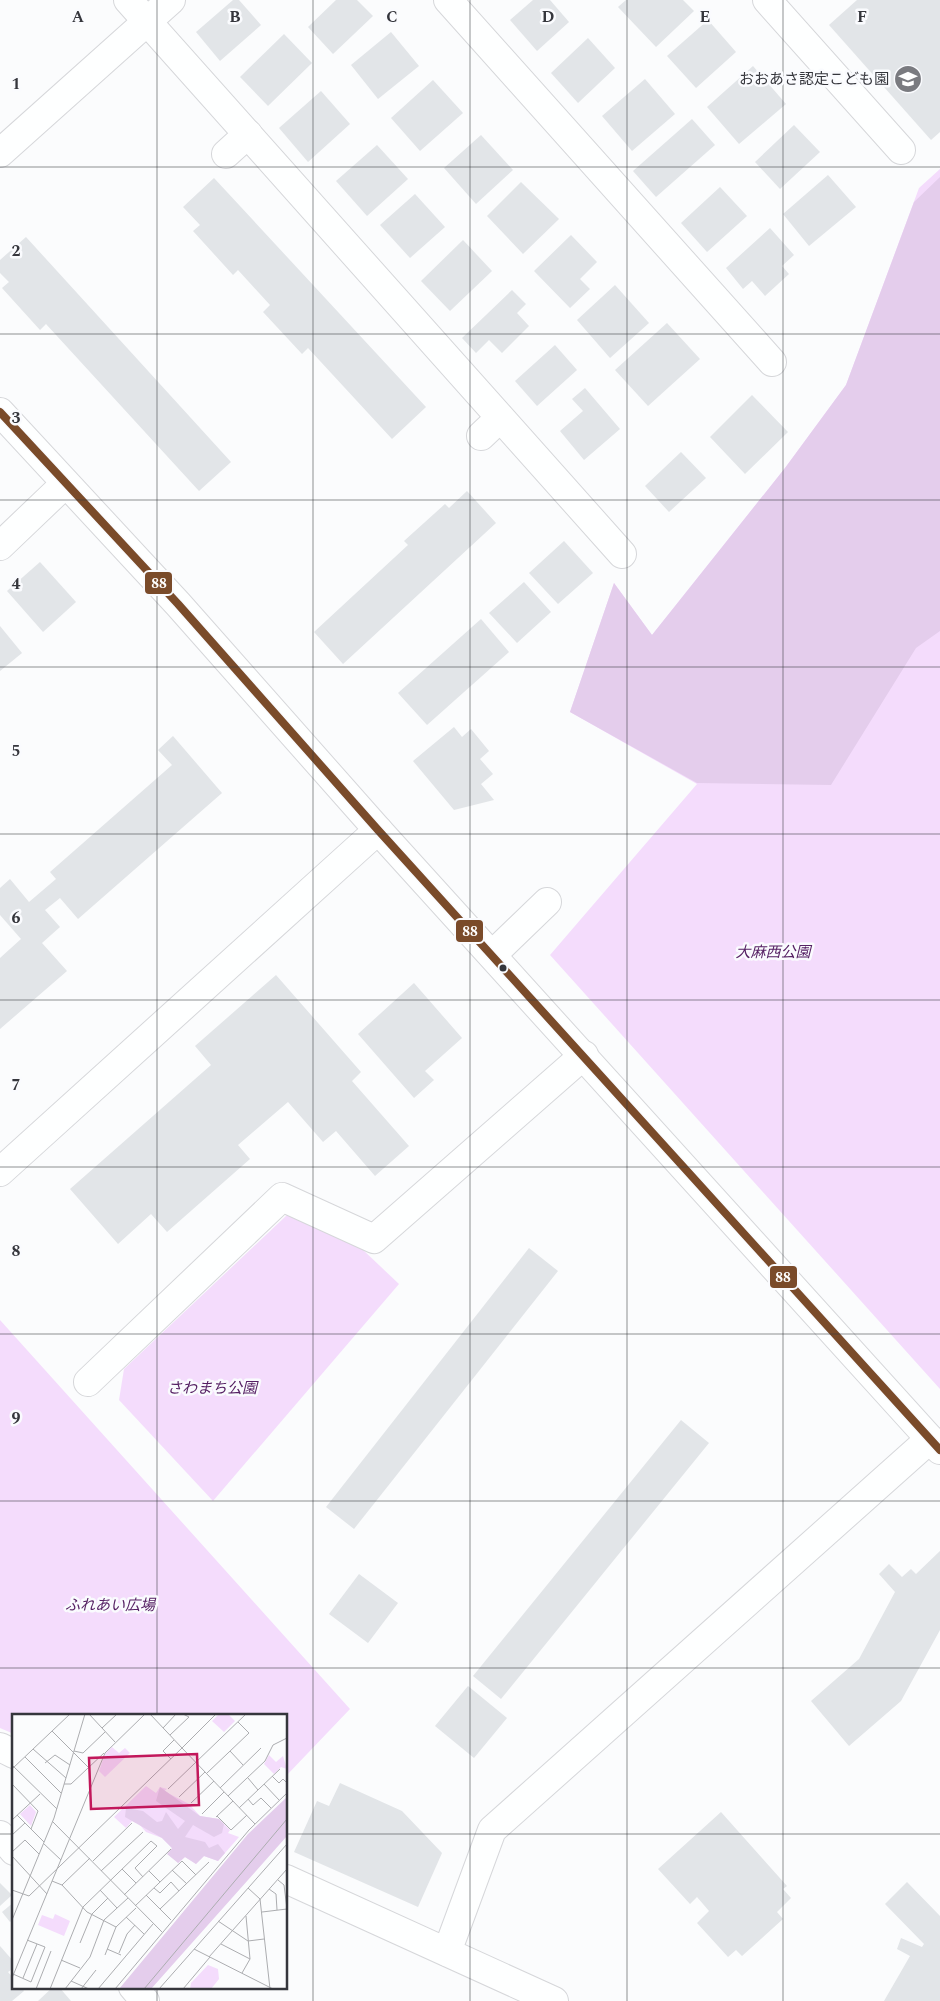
<svg xmlns="http://www.w3.org/2000/svg" width="940" height="2001" font-family="Spectral,'Noto Sans JP',serif">
<rect width="100%" height="100%" fill="#fbfcfd"/>
<g fill="#f4dcfc">
<polygon points="940,169 940,1389 550,955 697,784 570,712 614,583 652,635 785,468 846,385 919,188"/>
<polygon points="287,1215 361,1248 399,1284 213,1501 119,1400 124,1369"/>
<polygon points="0,1320 350,1709 286,1776 286,1715 14,1715 14,1734 0,1728"/>
</g>
<polygon fill="#e4cdec" points="940,177 940,631 916,648 831,785 697,783 570,712 614,583 652,635 785,468 846,385 914,202"/>
<g fill="#e2e5e8">
<polygon points="233,0 239,0 261,25 220,61 196,32"/>
<polygon points="336,0 357,0 373,16 333,54 308,27"/>
<polygon points="533,0 550,0 569,22 537,51 510,20"/>
<polygon points="626,0 683,0 694,11 656,47 618,7"/>
<polygon points="857,0 940,0 940,132 931,140 829,25"/>
<polygon points="708,20 736,52 696,88 667,56"/>
<polygon points="391,32 419,66 378,99 351,65"/>
<polygon points="284,34 312,63 268,106 240,77"/>
<polygon points="588,38 615,68 578,103 551,73"/>
<polygon points="753,66 786,104 739,144 707,107"/>
<polygon points="645,79 675,114 632,151 602,116"/>
<polygon points="433,80 463,113 420,151 391,118"/>
<polygon points="321,91 350,124 308,162 279,128"/>
<polygon points="692,119 715,145 656,197 633,171"/>
<polygon points="794,125 820,152 780,189 755,162"/>
<polygon points="481,135 513,170 476,204 444,168"/>
<polygon points="377,145 408,179 367,216 336,181"/>
<polygon points="828,175 856,207 809,246 783,214"/>
<polygon points="214,178 426,407 392,439 308,348 302,354 263,312 270,305 238,270 233,275 193,231 200,225 183,207"/>
<polygon points="521,182 559,219 523,254 487,216"/>
<polygon points="720,187 747,216 707,252 681,223"/>
<polygon points="415,194 445,227 410,258 380,225"/>
<polygon points="770,228 794,255 782,266 789,274 765,296 752,281 743,289 726,268"/>
<polygon points="571,235 597,262 580,279 590,289 570,308 534,271"/>
<polygon points="26,237 231,462 199,491 46,324 40,330 2,288 9,282 0,273 0,260"/>
<polygon points="463,240 492,271 450,311 421,281"/>
<polygon points="615,285 649,323 610,358 577,320"/>
<polygon points="512,290 526,304 517,313 529,326 502,353 489,340 476,353 462,338"/>
<polygon points="667,323 700,359 648,406 615,370"/>
<polygon points="555,345 577,370 537,406 515,381"/>
<polygon points="585,388 620,429 584,460 560,431 583,411 572,399"/>
<polygon points="752,395 788,432 745,474 710,437"/>
<polygon points="681,452 706,478 669,512 645,486"/>
<polygon points="467,491 496,523 343,664 314,632 408,545 404,541 445,504 449,508"/>
<polygon points="564,541 593,573 558,604 529,573"/>
<polygon points="40,562 76,602 43,632 7,591"/>
<polygon points="524,582 551,612 517,643 489,613"/>
<polygon points="481,619 509,652 427,725 398,693"/>
<polygon points="0,626 22,653 0,671"/>
<polygon points="454,727 462,737 471,729 489,751 480,759 493,774 481,784 494,800 454,810 413,761"/>
<polygon points="173,736 222,793 78,919 60,898 45,910 60,927 42,943 67,971 0,1029 0,958 21,939 0,915 0,888 10,879 29,902 56,879 50,872 172,765 158,750"/>
<polygon points="276,975 361,1072 352,1081 409,1146 375,1176 336,1131 323,1142 288,1102 238,1145 250,1159 167,1232 151,1214 118,1244 70,1189 211,1065 195,1046"/>
<polygon points="414,983 462,1038 425,1071 434,1080 414,1098 358,1034"/>
<polygon points="529,1248 558,1271 354,1529 326,1507"/>
<polygon points="681,1420 709,1443 501,1699 473,1676"/>
<polygon points="940,1551 940,1630 901,1701 849,1746 811,1701 859,1659 895,1592 879,1574 889,1564 902,1577 911,1569 916,1574"/>
<polygon points="359,1574 398,1603 368,1643 329,1614"/>
<polygon points="468,1686 507,1718 474,1758 435,1726"/>
<polygon points="340,1783 402,1811 442,1853 418,1907 294,1852 317,1801 329,1806"/>
<polygon points="721,1812 787,1886 783,1889 791,1898 777,1912 783,1919 742,1956 736,1950 728,1957 697,1923 709,1911 697,1897 690,1904 658,1869"/>
<polygon points="907,1882 940,1916 940,2001 884,2001 910,1956 897,1949 901,1938 922,1947 924,1944 885,1904"/>
<polygon points="0,1883 12,1895 0,1906"/>
<polygon points="14,1902 14,1919 10,1922 2,1912"/>
<polygon points="0,1946 14,1962 14,1968 8,1972 14,1979 14,1987 21,1987 24,1991 12,2001 0,2001"/>
<polygon points="53,1987 59,1987 71,2001 38,2001"/>
</g>
<g fill="none" stroke-linecap="round" stroke-linejoin="round">
<g stroke="#d6d7da" stroke-width="30">
<g id="minor">
<polyline points="128,0 622,554"/>
<polyline points="448,0 772,362"/>
<polyline points="767,0 901,150"/>
<polyline points="0,153 171,0"/>
<polyline points="226,154 248,134"/>
<polyline points="0,412 178,604 378,830 940,1450"/>
<polyline points="481,436 500,418"/>
<polyline points="0,546 65,484"/>
<polyline points="492,955 547,902"/>
<polyline points="0,1172 378,830"/>
<polyline points="88,1382 282,1197 374,1239 584,1055"/>
<polyline points="0,1747 14,1754"/>
<polyline points="0,1835 14,1851"/>
<polyline points="286,1879 554,2001"/>
<polyline points="447,1952 492,1830 930,1439"/>
<polyline points="133,1987 145,2001"/>
</g>
</g>
<use href="#minor" stroke="#feffff" stroke-width="28"/>
<g stroke="#fafbfe" stroke-width="11">
<polyline id="bus-1" points="0,412 178,604 378,830 940,1450"/>
</g>
<use href="#bus-1" stroke="#7a4b2a" stroke-width="8"/>
</g>
<path fill="none" stroke="#35363c" stroke-width="1" stroke-opacity="0.55" d="M157 0V1715M313 0V2001M470 0V2001M627 0V2001M783 0V2001M0 167H940M0 334H940M0 500H940M0 667H940M0 834H940M0 1000H940M0 1167H940M0 1334H940M0 1501H940M0 1668H940M0 1834H14M286 1834H940M157 1987V2001"/>
<defs>
<g id="school-disc" transform="scale(1.4375)"><circle r="9.5" fill="#7a7b80" stroke="#fafbfe"/><path d="M0-5L7-2L0 1L-7-2ZM-4 1L0 2.5L4 1V4Q0 6-4 4Z" fill="#fff"/></g>
</defs>
<g fill-rule="evenodd">
<use href="#school-disc" x="908" y="79"/>
</g>
<circle fill="#35363c" stroke="#fafbfe" stroke-width="2" cx="503" cy="968" r="4.5"/>
<g text-anchor="middle" dominant-baseline="central" stroke-width="5" stroke-linejoin="round" paint-order="stroke">
<g font-size="15" fill="#35363c" stroke="#fafbfe" text-anchor="end">
<text x="889" y="79">おおあさ認定こども園</text>
</g>
<g font-size="15" font-style="italic" fill="#562164" stroke="#fafbfe">
<text x="773" y="952">大麻西公園</text>
<text x="212" y="1388">さわまち公園</text>
<text x="110" y="1605">ふれあい広場</text>
</g>
</g>
<g transform="translate(12 1714)">
<rect width="275" height="275" fill="#fbfcfd"/>
<path d="M207 0H216L223 7 212 18 200 7ZM100 33 107 39 113 34 118 39 93 63 87 57 93 40ZM257 41 264 48 271 42 275 55 269 53 262 60 252 50ZM134 72 144 79 148 73 155 75 152 77 177 90 188 102 207 105 218 116 216 119 227 123 206 147 192 142 184 150 173 143 166 149 160 134 150 124 134 118 127 110 120 107 114 114 102 103ZM18 91 24 98 19 112 8 100ZM43 200 58 207 52 222 26 211 30 201 41 205ZM196 251 206 255 207 265 199 275H178L179 269Z" fill="#f4dcfc"/>
<path d="M148 73 188 102 207 105 212 110 210 119 202 123 181 111 173 123 193 128 197 134 206 130 213 139 206 147 192 142 184 150 173 143 166 149 155 140 160 134 150 124 113 103 114 94 131 97 145 108 150 107 154 98 166 115 173 107 144 87ZM275 83V122L139 275H107L236 120Z" fill="#e4cdec"/>
<path fill="none" stroke="#acadb0" stroke-width="1" d="M77 0 103 28M138 0 170 34 204 0M90 14 105 0M151 14 164 0M40 17 76 53M158 21 177 3 171 0M21 35 54 64M62 37 71 39 93 18M218 37 231 51M13 43 49 79M159 45 151 37 162 26M33 49 43 41 58 51M0 51 45 95M0 55 58 0M195 59 237 19 226 8M260 62 267 69 271 65 275 69M236 64 246 76M0 70 26 97 19 115M52 70H59L92 39M252 70 267 86M208 74 249 34M156 75 234 0M216 82 253 47 261 31 275 24M167 83 193 58M236 85 241 91 249 84 259 94M179 89 202 67M227 94 268 55M190 100 212 78M5 101 32 128M205 102 219 116 235 101M204 103 221 87M0 106 28 80M40 107 150 218M0 121 13 109M31 129 49 146M0 138 13 126 27 140M0 142 35 180M81 147 120 109M110 155 124 169M160 156 175 170M89 157 131 118M137 157 148 168M40 167 50 171 75 198 104 213M50 171 78 144M142 174 148 179 159 168 167 177M236 174 248 185 258 275M257 175 264 180 265 196M0 176 17 182 170 34 243 110M88 176 105 194M112 181 159 135M134 181 159 206M123 192 170 147 184 161M148 195 197 148M250 198 275 195 272 171 266 166M114 203 132 220M0 206 42 104 73 0M206 207 236 227 252 225M68 229 80 200 96 184M209 230 238 245M95 235 109 241M182 235 261 275M107 239 115 220 123 211M93 241 104 213 124 194M197 243 275 155M49 246 68 254M230 259 238 245 234 202M1 260 19 268 33 233 15 226M0 264 93 39 133 0M11 264 25 230M59 267 77 275M24 275 39 237M38 275 71 193 139 127 145 132 123 154 131 163M53 275 78 243 92 206 116 184M69 275 84 256M86 275 141 210M103 275 237 116 275 79M132 275 275 105M147 275 275 130M171 275 198 243"/>
<path fill="#c2185b" fill-opacity="0.15" stroke="#c2185b" stroke-width="2.5" d="M185 40 187 91 79 95 77 44Z"/>
<rect width="275" height="275" fill="none" stroke="#35363c" stroke-width="2.5"/>
</g>
<g font-size="16" text-anchor="middle" font-weight="bold" fill="#35363c" stroke="#fafbfe" stroke-width="5" stroke-linejoin="round" paint-order="stroke">
<text x="78" y="22">A</text>
<text x="235" y="22">B</text>
<text x="392" y="22">C</text>
<text x="548" y="22">D</text>
<text x="705" y="22">E</text>
<text x="862" y="22">F</text>
<text x="16" y="89">1</text>
<text x="16" y="256">2</text>
<text x="16" y="423">3</text>
<text x="16" y="589">4</text>
<text x="16" y="756">5</text>
<text x="16" y="923">6</text>
<text x="16" y="1090">7</text>
<text x="16" y="1256">8</text>
<text x="16" y="1423">9</text>
</g>
<g stroke="#fafbfe" stroke-width="2">
<rect x="144" y="571" width="29" height="24" rx="5" fill="#7a4b2a"/>
<rect x="455" y="919" width="29" height="24" rx="5" fill="#7a4b2a"/>
<rect x="769" y="1265" width="29" height="24" rx="5" fill="#7a4b2a"/>
</g>
<g font-size="14" text-anchor="middle" font-weight="bold" fill="#fff">
<text x="159" y="588">88</text>
<text x="470" y="936">88</text>
<text x="783" y="1282">88</text>
</g>
</svg>
